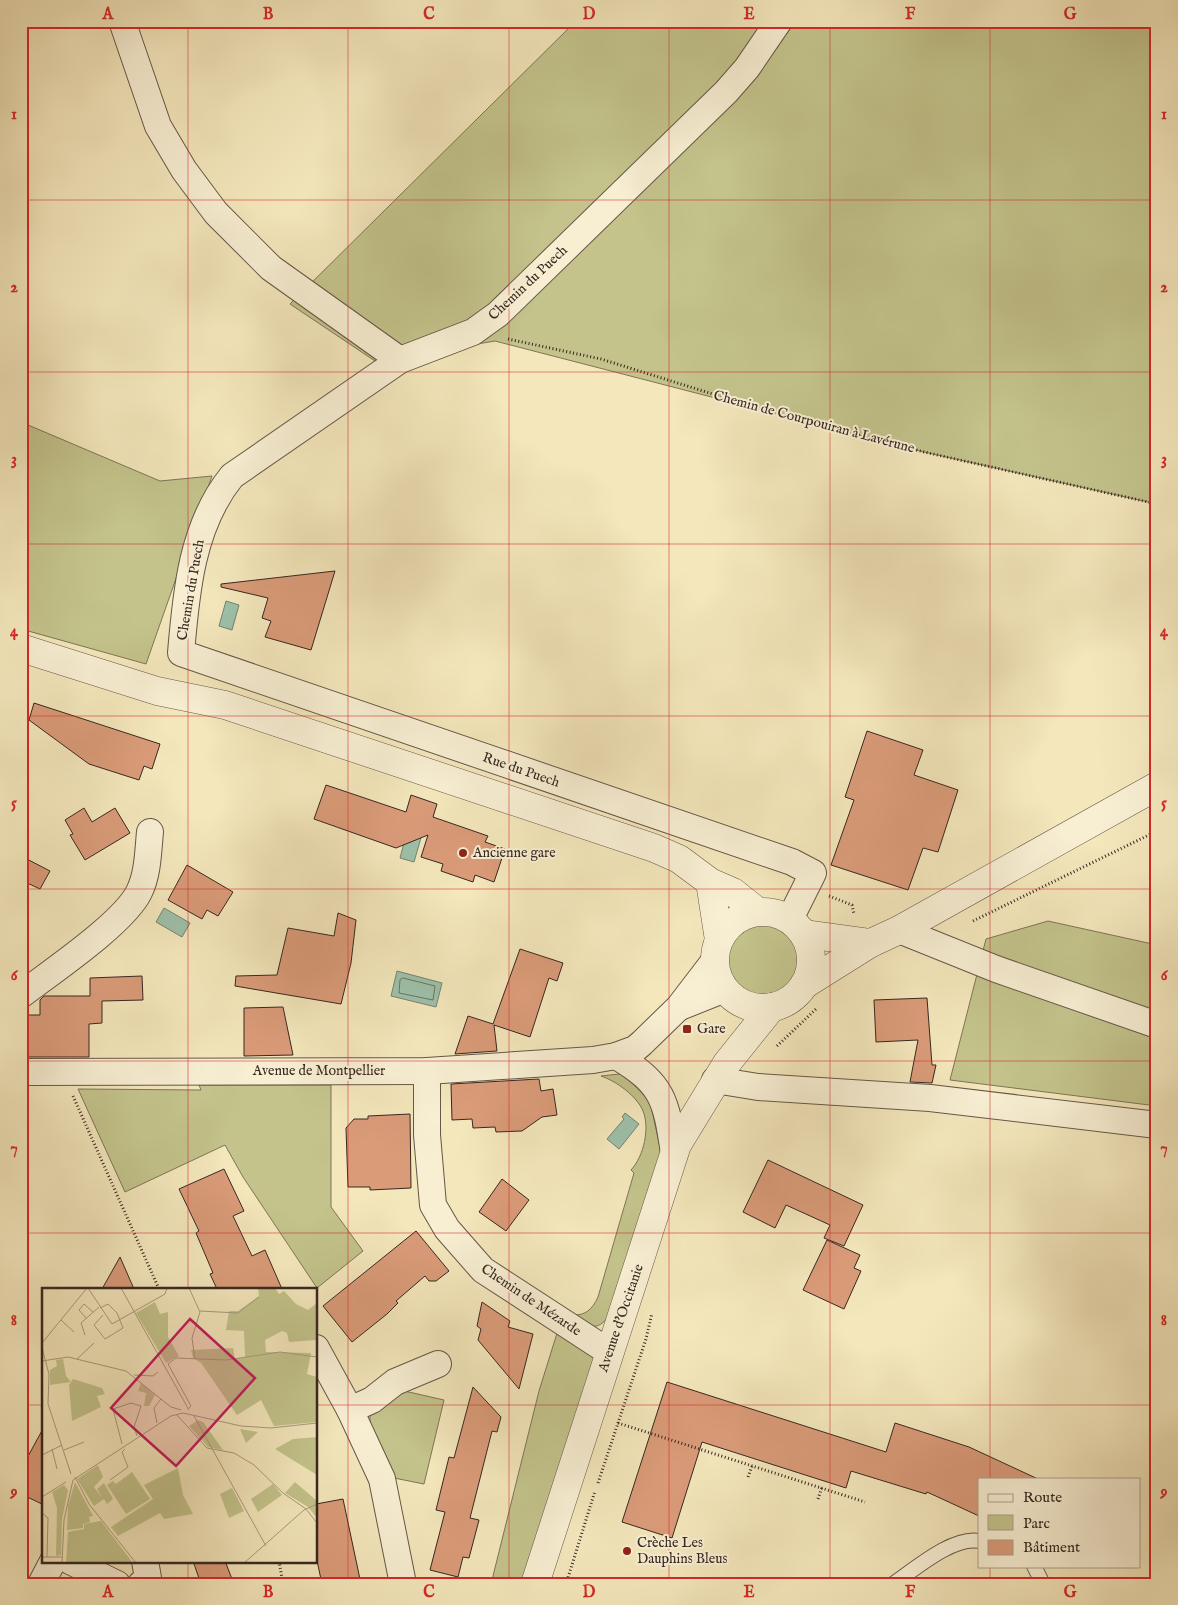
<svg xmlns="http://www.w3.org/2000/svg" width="1178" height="1605" font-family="'IM FELL English',serif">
<rect width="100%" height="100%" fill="#f4e7bc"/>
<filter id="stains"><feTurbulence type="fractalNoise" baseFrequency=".004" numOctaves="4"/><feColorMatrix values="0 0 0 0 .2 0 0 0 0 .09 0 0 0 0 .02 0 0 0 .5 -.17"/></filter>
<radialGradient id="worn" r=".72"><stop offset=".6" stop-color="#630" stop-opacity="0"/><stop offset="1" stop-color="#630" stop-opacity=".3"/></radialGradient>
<g fill="#c3c38b" stroke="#7d7556">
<polygon points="576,21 1157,21 1157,504 924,452 495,341 375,361 290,304"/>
<polygon points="21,422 160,481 212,476 146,664 21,629"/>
<circle cx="764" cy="959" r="40"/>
<polygon points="1048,921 1157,945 1157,1106 950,1080 986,939"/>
<path d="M628 1073 649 1097 661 1152 610 1314C597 1334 588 1326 571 1315 585 1316 592 1310 598 1297L634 1173 631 1170C644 1156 650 1128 643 1111 637 1096 616 1081 601 1076Z"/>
<polygon points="199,1085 331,1085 331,1207 363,1251 317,1288 243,1177 225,1145 125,1192 78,1089 201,1090"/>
<polygon points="558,1330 596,1355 525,1584 491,1584 539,1391"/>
<polygon points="400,1390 444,1400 424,1484 394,1478 370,1427 370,1416 379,1406"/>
</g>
<g fill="#9dc1aa" stroke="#748373">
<polygon points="226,601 239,605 232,630 219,626"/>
<polygon points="423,831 414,862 400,858 406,835"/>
<polygon points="164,908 190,923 182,937 156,922"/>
<polygon points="397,971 442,983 436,1007 391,996"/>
<polygon points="625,1113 639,1124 619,1149 607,1139 624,1119 622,1117"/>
</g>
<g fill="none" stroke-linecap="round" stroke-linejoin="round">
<polygon stroke="#6a7466" stroke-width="1" points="403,978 435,986 433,1000 399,993 400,980"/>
</g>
<g fill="#da9b79" stroke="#372721">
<polygon points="335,571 311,650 265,637 271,621 262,618 268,598 221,587 221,584"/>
<polygon points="34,703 160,744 152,769 144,766 139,780 89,764 29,720"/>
<polygon points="867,731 923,750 914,775 958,790 938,852 923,848 908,890 831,865 854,800 845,797"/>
<polygon points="326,785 406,812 411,795 437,804 433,817 488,836 485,842 505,849 494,882 475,875 473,882 441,871 443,864 421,857 428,835 396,848 314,819"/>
<polygon points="84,808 92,822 115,808 130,833 85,860 70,835 73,834 65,820"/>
<polygon points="21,856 50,871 40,889 21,880"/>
<polygon points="187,865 233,892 218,916 207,910 202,919 168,900"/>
<polygon points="338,913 356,920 351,963 341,1004 235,986 236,976 277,975 288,928 334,936"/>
<polygon points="520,949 563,963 557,981 549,978 530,1037 494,1025 497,1051 455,1054 468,1016 493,1024"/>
<polygon points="142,976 143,1000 102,1001 102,1023 89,1024 89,1057 21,1057 21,1015 40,1015 40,1000 44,996 90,996 90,978"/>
<polygon points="927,998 932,1065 936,1065 932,1083 910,1082 918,1040 876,1042 874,1000"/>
<polygon points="283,1007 293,1055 244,1056 244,1008"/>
<polygon points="539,1079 541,1091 553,1089 557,1115 542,1117 522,1131 496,1132 495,1127 473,1128 472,1119 452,1120 451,1084"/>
<polygon points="410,1114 411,1188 370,1190 370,1187 348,1187 346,1128 354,1119 368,1119 368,1116"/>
<polygon points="768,1160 863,1205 844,1246 824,1238 830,1225 786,1205 775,1228 743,1212"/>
<polygon points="224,1169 244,1211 233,1216 252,1256 265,1250 282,1289 217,1289 210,1274 213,1273 196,1233 199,1231 179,1189"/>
<polygon points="502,1179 529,1200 506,1231 479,1212"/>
<polygon points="416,1231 449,1271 436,1281 429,1281 425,1276 396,1301 398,1303 387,1314 352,1342 323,1306"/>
<polygon points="827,1240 860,1255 854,1268 861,1271 844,1309 803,1290"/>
<polygon points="120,1257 134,1289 102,1289"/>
<polygon points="482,1302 510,1321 508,1327 533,1334 519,1389 478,1340 481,1329 477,1326"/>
<polygon points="667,1382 886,1452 895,1423 969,1447 1038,1479 979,1479 979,1516 927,1492 926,1494 851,1471 846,1488 702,1442 672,1538 622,1522"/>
<polygon points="473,1387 501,1417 497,1432 492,1431 470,1518 479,1520 469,1558 463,1557 458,1577 430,1570 445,1512 436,1510 449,1457 454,1458"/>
<polygon points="44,1427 44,1505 21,1494 21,1469"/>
<polygon points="343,1499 361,1584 322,1584 316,1556 316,1504"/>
<polygon points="193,1561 225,1561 234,1584 201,1584"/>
</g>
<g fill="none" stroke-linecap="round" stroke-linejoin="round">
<g stroke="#665748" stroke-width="16">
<g id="service">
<polyline points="1034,1566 1043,1584"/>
<path d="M893 1584C915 1569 953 1536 979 1541"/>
</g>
</g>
<g stroke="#665748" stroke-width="28">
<g id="minor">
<polyline points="122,21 158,126 184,170 216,213 271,268 400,360"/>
<path d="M779 21 747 68 726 92 498 314 473 332 400 360 232 476C192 525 186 592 181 653L792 862 813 873 790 919"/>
<polyline points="899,930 996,969 1157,1025"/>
<path d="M21 995C51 972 124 923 139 892 148 874 148 852 150 832"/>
<polyline points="680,1007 725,989"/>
<path d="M616 1056C664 1084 666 1101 674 1153"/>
<polyline points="427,1071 427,1135 433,1205 447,1229 483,1270 609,1352"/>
<polyline points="21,1072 427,1071 593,1060 616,1056 635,1049 642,1043 679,1007 715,960"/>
<polyline points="715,1080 758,1087 930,1098 1157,1125"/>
<polyline points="316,1348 350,1410 382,1479 403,1584"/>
<polyline points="350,1410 372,1400 395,1382 438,1364"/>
<polyline points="70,1561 117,1584"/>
<polyline points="41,1584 53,1561"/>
<polyline points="141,1584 148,1578 145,1561"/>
</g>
</g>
<g stroke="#665748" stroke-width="29">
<g id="tertiary">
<polyline points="21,648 157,691 225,705 654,848 679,859 710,882 733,892 758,912"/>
<polyline points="710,882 719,940"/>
<circle cx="763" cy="960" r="48"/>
<polyline points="805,934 871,943"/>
<polyline points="804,985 871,943 899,930 1157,786"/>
<polyline points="535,1584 677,1145 727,1063 772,1007"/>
</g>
</g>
<g stroke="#372721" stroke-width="3" stroke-dasharray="1 2.5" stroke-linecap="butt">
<polyline points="508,339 601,359 770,412 924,452 1157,504"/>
<polyline points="829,896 852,905 854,914"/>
<polyline points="973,921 1157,831"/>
<polyline points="777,1046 816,1009"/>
<polyline points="73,1096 159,1289"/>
<polyline points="618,1423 865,1502"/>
<polyline points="748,1477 752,1466"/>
<polyline points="598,1483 646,1339 652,1313"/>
<polyline points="818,1499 822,1487"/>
<polyline points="279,1561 283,1584"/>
<polyline points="566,1584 595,1491"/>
</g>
<use href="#service" stroke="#f8efd3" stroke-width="14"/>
<use href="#minor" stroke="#f8efd3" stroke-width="26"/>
<use href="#tertiary" stroke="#f8efd3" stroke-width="28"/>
</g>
<path fill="none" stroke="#d62828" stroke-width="1" stroke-opacity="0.55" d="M188 21V1289M348 21V1584M509 21V1584M669 21V1584M830 21V1584M990 21V1479M21 200H1157M21 372H1157M21 544H1157M21 716H1157M21 889H1157M21 1061H1157M21 1233H1157M21 1405H44M316 1405H1157M188 1561V1584M990 1566V1584"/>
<g fill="#8f2418" stroke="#f8efd3" stroke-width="2">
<circle cx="463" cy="853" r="5"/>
<rect x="682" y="1024" width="10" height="10" rx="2.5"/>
<circle cx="627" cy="1551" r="5"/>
</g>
<g text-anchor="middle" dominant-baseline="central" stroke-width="4" stroke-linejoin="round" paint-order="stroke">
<g font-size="14" fill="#372721" stroke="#f8efd3">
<text transform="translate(528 283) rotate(-43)">Chemin du Puech</text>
<text transform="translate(814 422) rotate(15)">Chemin de Courpouiran à Lavérune</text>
<text transform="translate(191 590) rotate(-80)">Chemin du Puech</text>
<text transform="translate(521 770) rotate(19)">Rue du Puech</text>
<text x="319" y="1071">Avenue de Montpellier</text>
<text transform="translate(531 1300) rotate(34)">Chemin de Mézarde</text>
<text transform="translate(621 1318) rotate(-71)">Avenue d'Occitanie</text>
</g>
<g font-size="14" fill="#372721" stroke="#f8efd3" text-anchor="start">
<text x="473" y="853">Ancienne gare</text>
<text x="697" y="1029">Gare</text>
<text x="637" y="1543">Crèche Les<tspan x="637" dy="16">Dauphins Bleus</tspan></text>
</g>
</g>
<g transform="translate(42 1288)">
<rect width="275" height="275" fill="#f4e7bc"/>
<path d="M216 0H233L237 6 242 3 254 16 266 22 275 15V52L247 54 245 45 240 43 223 52 224 64 269 65 265 86 275 89V134L232 138 219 112 195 127 159 75 151 70 149 62 191 60 193 71 203 69 202 43 184 42 187 23H196L217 8ZM113 14 118 26 126 24V49L137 68 124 75 94 25ZM21 71 24 88 29 94 8 97V82L15 78 14 72ZM31 91 60 100 63 106 55 108 59 119 30 133 27 97ZM99 95 113 107 107 118H102L104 105 96 103ZM156 132 161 134 181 162 166 159 147 138ZM198 141 216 144 204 155ZM275 149V187L233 161 251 151ZM56 177 61 189 52 199 60 210 55 201 62 195 71 211 65 216 62 211 52 218 35 191ZM136 180 141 207 151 226 122 231 118 225 76 248 69 239 111 211 102 197ZM90 184 108 211 84 226 65 197 71 193 74 196ZM33 194 51 228 47 229 48 234 41 236V240L25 242 26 218ZM253 194 275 213V230L266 219 243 205ZM231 196 240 207 216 224 209 211ZM22 197 26 202 20 231 19 267 14 268 15 220 10 204ZM190 200 202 223 187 230 178 206ZM59 233 91 275H24L26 244 42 241V236Z" fill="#c3c38b"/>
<path fill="none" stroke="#a89a7e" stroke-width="1" d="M46 0 70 36 123 6 125 0M79 0 147 122M147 0 158 24 150 50 153 71M58 20 66 16 75 25 81 40 63 51 52 37 61 27M158 23 196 25 217 9M44 30 37 22 42 16 51 24M19 32 32 44M43 47 39 35 57 19M0 55 45 0M0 60 7 86 6 116 29 186M35 71 52 55M0 73 26 69 84 83 129 119 139 122M92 87 111 88 116 84M146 121 149 118 126 76 134 70 184 72 238 64 275 69M134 126 165 160 192 165 212 177 241 205 264 221 275 235M152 128 224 258M115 135 112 120 119 111M80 156 71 121 89 115 99 118 92 139 95 148M10 161 15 181M22 162 42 154M0 167 20 157M33 189 47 216 94 275M68 192 86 179 80 164 83 161M0 209 24 194M0 225 6 230 5 269M0 269H20M20 275 22 232 31 192 129 128 141 125 199 138 229 140 275 135M202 275 262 222 275 216"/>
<path fill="#c2185b" fill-opacity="0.15" stroke="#c2185b" stroke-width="2.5" d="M148 31 213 90 134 178 69 120Z"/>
<rect width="275" height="275" fill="none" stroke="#372721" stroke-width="2.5"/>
</g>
<rect width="1178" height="1605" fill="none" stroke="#f4e7bc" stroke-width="55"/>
<rect x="978" y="1478" width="162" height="90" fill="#f8efd3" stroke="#ab9f8c"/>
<rect x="988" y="1494" width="25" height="8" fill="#f8efd3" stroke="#ab9f8c"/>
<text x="1023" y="1502" font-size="15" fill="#372721">Route</text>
<rect x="988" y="1515" width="25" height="15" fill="#c3c38b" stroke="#ab9f8c"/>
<text x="1023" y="1528" font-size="15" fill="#372721">Parc</text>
<rect x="988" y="1540" width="25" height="15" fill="#da9b79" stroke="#ab9f8c"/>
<text x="1023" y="1552" font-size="15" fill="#372721">Bâtiment</text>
<rect x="28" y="28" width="1122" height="1550" fill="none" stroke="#d62828" stroke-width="2"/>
<g font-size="16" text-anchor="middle" font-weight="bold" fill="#d62828">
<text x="108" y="19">A</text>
<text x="268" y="19">B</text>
<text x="429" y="19">C</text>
<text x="589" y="19">D</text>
<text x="749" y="19">E</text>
<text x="910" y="19">F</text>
<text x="1070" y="19">G</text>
<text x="14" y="119">1</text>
<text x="1164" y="119">1</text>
<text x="14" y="292">2</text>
<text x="1164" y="292">2</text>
<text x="14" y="464">3</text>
<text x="1164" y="464">3</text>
<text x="14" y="636">4</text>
<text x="1164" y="636">4</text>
<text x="14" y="808">5</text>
<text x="1164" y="808">5</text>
<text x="14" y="980">6</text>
<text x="1164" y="980">6</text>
<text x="14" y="1153">7</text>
<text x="1164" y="1153">7</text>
<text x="14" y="1325">8</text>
<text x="1164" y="1325">8</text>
<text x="14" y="1497">9</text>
<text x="1164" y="1497">9</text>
<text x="108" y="1597">A</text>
<text x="268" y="1597">B</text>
<text x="429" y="1597">C</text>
<text x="589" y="1597">D</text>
<text x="749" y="1597">E</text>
<text x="910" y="1597">F</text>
<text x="1070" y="1597">G</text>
</g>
<rect width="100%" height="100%" filter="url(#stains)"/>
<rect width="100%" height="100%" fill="url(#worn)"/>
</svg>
